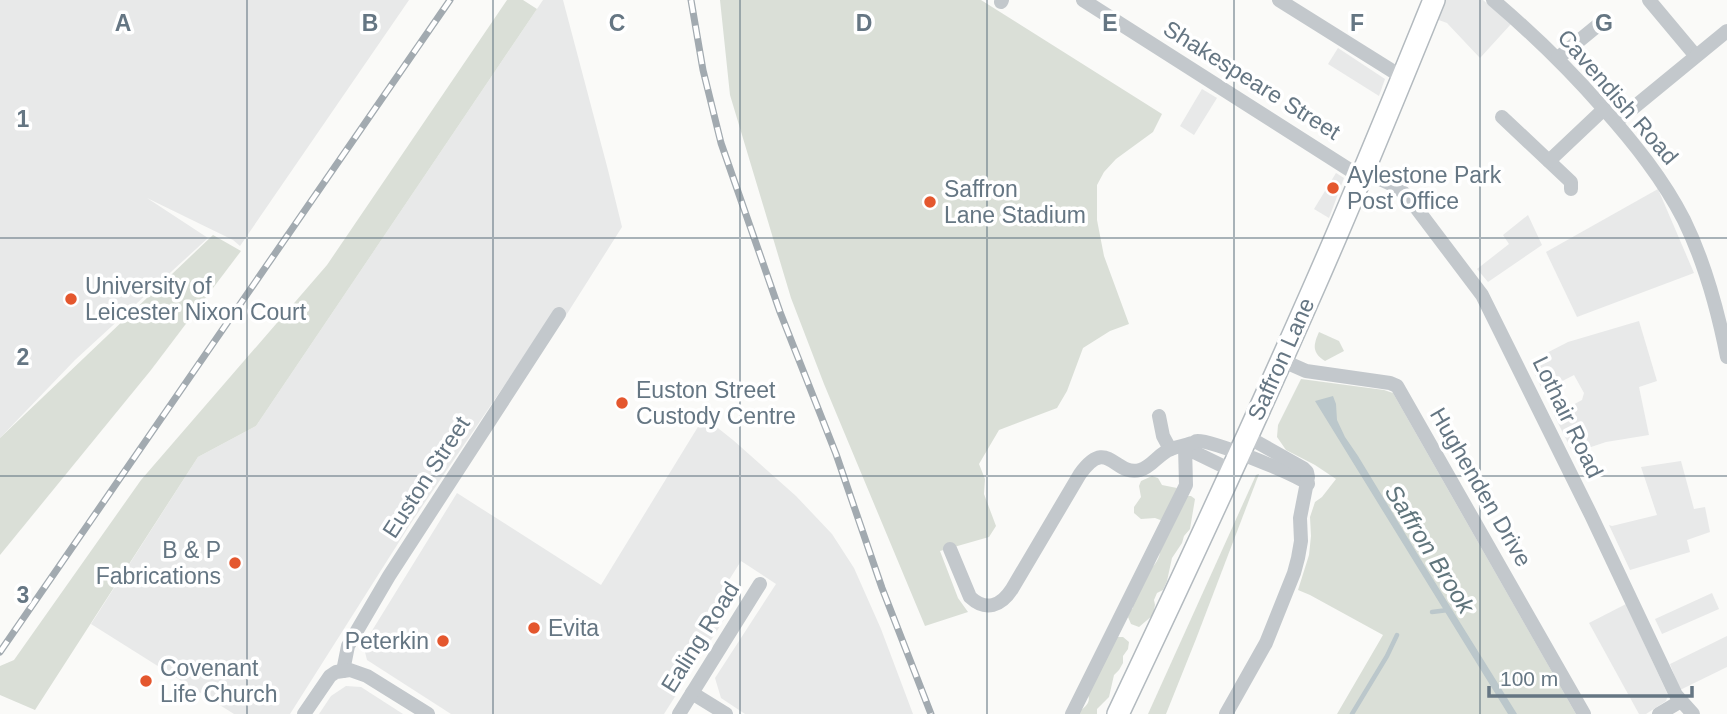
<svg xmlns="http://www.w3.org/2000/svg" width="1727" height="714" font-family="Helvetica,sans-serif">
<rect width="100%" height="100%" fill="#fafaf8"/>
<g fill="#e8e9e9">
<polygon points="0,0 409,0 240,246 233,240 147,198 208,238 75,360 0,438"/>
<polygon points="543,0 563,0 608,170 622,227 565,317 554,312 411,523 290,714 234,714 91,624 198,457 256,426"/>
<polygon points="1443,0 1483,0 1511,24 1480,58 1447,23 1436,19"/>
<polygon points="1338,48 1385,79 1379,96 1328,64"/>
<polygon points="1202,89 1217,98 1194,135 1180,126"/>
<polygon points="1336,173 1344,178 1329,218 1314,209"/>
<polygon points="1658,189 1694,273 1577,317 1546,252"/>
<polygon points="1528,215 1542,245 1488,282 1477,269 1509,244 1503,235"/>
<polygon points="1639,321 1657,381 1639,387 1649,435 1606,442 1573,453 1554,415 1582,400 1584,393 1574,375 1543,391 1529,362 1568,342"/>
<polygon points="704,417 733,440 796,496 832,534 854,568 881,629 913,714 745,714 721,698 715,678 776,584 741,561 719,596 727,607 727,615 664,714 451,714 367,660 365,652 365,642 457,493 601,585"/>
<polygon points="1681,461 1694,509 1705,507 1710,532 1687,540 1690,552 1630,570 1609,525 1612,526 1657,515 1641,467"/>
<polygon points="1712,593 1719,609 1662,634 1655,619"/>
<polygon points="1626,604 1668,695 1666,701 1646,714 1639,714 1589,623"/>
<polygon points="1727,636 1727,667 1680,690 1670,664"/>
<polygon points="346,686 361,687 403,714 319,714 331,696"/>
</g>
<g fill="#dadfd7">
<polygon points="507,0 523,0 537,9 256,426 198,457 35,710 0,695 0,666 14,660 141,480 327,265"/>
<polygon points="720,0 981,0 1162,114 1153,132 1116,159 1104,172 1097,185 1097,220 1104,256 1129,324 1110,331 1083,348 1067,391 1057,408 999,430 979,464 985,479 984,494 996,526 989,537 940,551 958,598 968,612 925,626 824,384 791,298 730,95"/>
<polygon points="213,235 241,251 151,370 0,555 0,438"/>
<path d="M1319 332 1339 341 1344 351 1325 361C1312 353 1313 345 1319 332Z"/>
<polygon points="1301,379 1384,390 1393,393 1576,714 1337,714 1383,635 1310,595 1298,590 1309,555 1311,536 1310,517 1315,502 1322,497 1336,479 1315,465 1286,450 1277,437 1278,425"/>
<polygon points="1259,474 1196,639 1166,714 1148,714 1256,475"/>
<polygon points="1152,476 1158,478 1162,485 1177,488 1163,521 1155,518 1141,519 1134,513 1134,507 1141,497 1139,486 1141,481"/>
<path d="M1186 496H1191L1195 499 1190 529 1184 536 1182 543 1172 558 1167 581 1163 590 1157 593 1154 600 1155 605 1153 615 1139 627 1131 624 1128 617 1130 611 1133 608V602L1149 570C1155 566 1161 556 1160 549Z"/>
<path d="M1118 637H1123L1129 642 1128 649 1123 656V663L1119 670 1114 675 1109 697 1097 709V714H1077C1083 708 1093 703 1087 693L1115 639Z"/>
</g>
<polygon fill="#bbc7cb" points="1333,396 1336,404 1337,420 1345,437 1358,456 1423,563 1517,714 1508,714 1315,401"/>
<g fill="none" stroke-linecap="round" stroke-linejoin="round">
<g stroke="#bbc7cb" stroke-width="4.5">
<polyline points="1432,612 1448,610"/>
<polyline points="1352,714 1387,656 1397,635"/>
</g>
<g stroke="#b3babf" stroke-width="24">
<path id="secondary" d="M1118 714C1184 575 1249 435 1311 294 1354 197 1394 98 1434 0"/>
</g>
<g stroke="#c3c8cc" stroke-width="14">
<path d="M1083 0 1353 172C1373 176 1394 182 1408 197L1482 295 1591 515 1676 695 1693 714"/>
<polyline points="1279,0 1402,77"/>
<path d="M1493 0C1533 34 1569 69 1603 108 1634 143 1663 179 1684 220 1705 263 1718 311 1727 357"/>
<polyline points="1649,0 1695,55"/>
<polyline points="1001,2 1002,0"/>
<polyline points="1558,58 1597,26"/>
<polyline points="1502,117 1571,182 1571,189"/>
<polyline points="1616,122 1727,31"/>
<polyline points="1549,161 1604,109"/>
<polyline points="1281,360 1306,371 1390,383 1397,386 1584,714"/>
<polyline points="1159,416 1163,436 1170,449"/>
<polyline points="1185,446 1196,453 1231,470"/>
<path d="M950 549 970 597C986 612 1001 606 1012 589L1080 474C1108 435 1114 477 1140 470 1152 467 1159 453 1171 449 1178 446 1185 446 1192 443 1194 443 1195 441 1197 441 1212 440 1295 474 1308 484"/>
<polyline points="343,671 348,646 389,576 559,314"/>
<polyline points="692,693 726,714"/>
<polyline points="304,714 330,676 336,672 350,670 367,676 428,714"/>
<polyline points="679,714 760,584"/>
<polyline points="1072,714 1186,485 1185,446"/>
<polyline points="1226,714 1266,643 1294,573 1298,558 1301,541 1300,518 1308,477 1307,472 1303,468 1246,436"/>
<polyline points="1659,714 1681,701"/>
</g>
<use href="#secondary" stroke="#fff" stroke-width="21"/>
<g stroke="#a2aab0" stroke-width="7">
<g id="rail">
<polyline points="691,0 703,70 721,143 780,312 836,454 882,588 931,714"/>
<polyline points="0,652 450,0"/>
</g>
</g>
<use href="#rail" stroke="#fff" stroke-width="4.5" stroke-dasharray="13" stroke-linecap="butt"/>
</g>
<path fill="none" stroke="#657683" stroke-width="2" stroke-opacity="0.55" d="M247 0V714M493 0V714M740 0V714M987 0V714M1234 0V714M1480 0V714M0 238H1727M0 476H1727"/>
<g fill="#e4572e" stroke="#fff" stroke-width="2.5">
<circle cx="1333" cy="188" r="7"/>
<circle cx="930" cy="202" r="7"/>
<circle cx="71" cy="299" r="7"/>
<circle cx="622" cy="403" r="7"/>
<circle cx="235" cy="563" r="7"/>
<circle cx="534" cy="628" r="7"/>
<circle cx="443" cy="641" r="7"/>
<circle cx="146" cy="681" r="7"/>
</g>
<g text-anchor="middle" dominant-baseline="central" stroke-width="7" stroke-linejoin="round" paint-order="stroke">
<g font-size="23" fill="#657683" stroke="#fff">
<text transform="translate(1252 80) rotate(32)">Shakespeare Street</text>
<text transform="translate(1618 97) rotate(49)">Cavendish Road</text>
<text transform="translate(1281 359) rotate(-66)">Saffron Lane</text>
<text transform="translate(1568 417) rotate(64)">Lothair Road</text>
<text transform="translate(426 477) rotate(-57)">Euston Street</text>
<text transform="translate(1481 487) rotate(60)">Hughenden Drive</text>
<text transform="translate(700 637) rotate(-58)">Ealing Road</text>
</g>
<g font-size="23" fill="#657683" stroke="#fff" text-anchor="start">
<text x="1347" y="175">Aylestone Park<tspan x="1347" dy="26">Post Office</tspan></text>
<text x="944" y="189">Saffron<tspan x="944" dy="26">Lane Stadium</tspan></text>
<text x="85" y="286">University of<tspan x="85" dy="26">Leicester Nixon Court</tspan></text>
<text x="636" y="390">Euston Street<tspan x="636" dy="26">Custody Centre</tspan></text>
<text x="221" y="550" text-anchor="end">B &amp; P<tspan x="221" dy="26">Fabrications</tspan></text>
<text x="548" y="628">Evita</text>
<text x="429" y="641" text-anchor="end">Peterkin</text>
<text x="160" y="668">Covenant<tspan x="160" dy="26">Life Church</tspan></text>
</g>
<g font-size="24" font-style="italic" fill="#60757c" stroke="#fff">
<text transform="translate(1430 549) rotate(58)">Saffron Brook</text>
</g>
</g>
<g font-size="23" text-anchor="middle" font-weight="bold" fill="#657683" stroke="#fff" stroke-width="7" stroke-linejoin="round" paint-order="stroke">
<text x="123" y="31">A</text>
<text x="370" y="31">B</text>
<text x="617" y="31">C</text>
<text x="864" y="31">D</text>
<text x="1110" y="31">E</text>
<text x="1357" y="31">F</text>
<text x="1604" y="31">G</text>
<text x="23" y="127">1</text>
<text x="23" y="365">2</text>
<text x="23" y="603">3</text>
</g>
<path d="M1489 686v10h203v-10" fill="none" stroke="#657683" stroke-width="3.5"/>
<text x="1500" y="686" font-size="21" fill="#657683" stroke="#ffffff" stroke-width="5" paint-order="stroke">100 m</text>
</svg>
